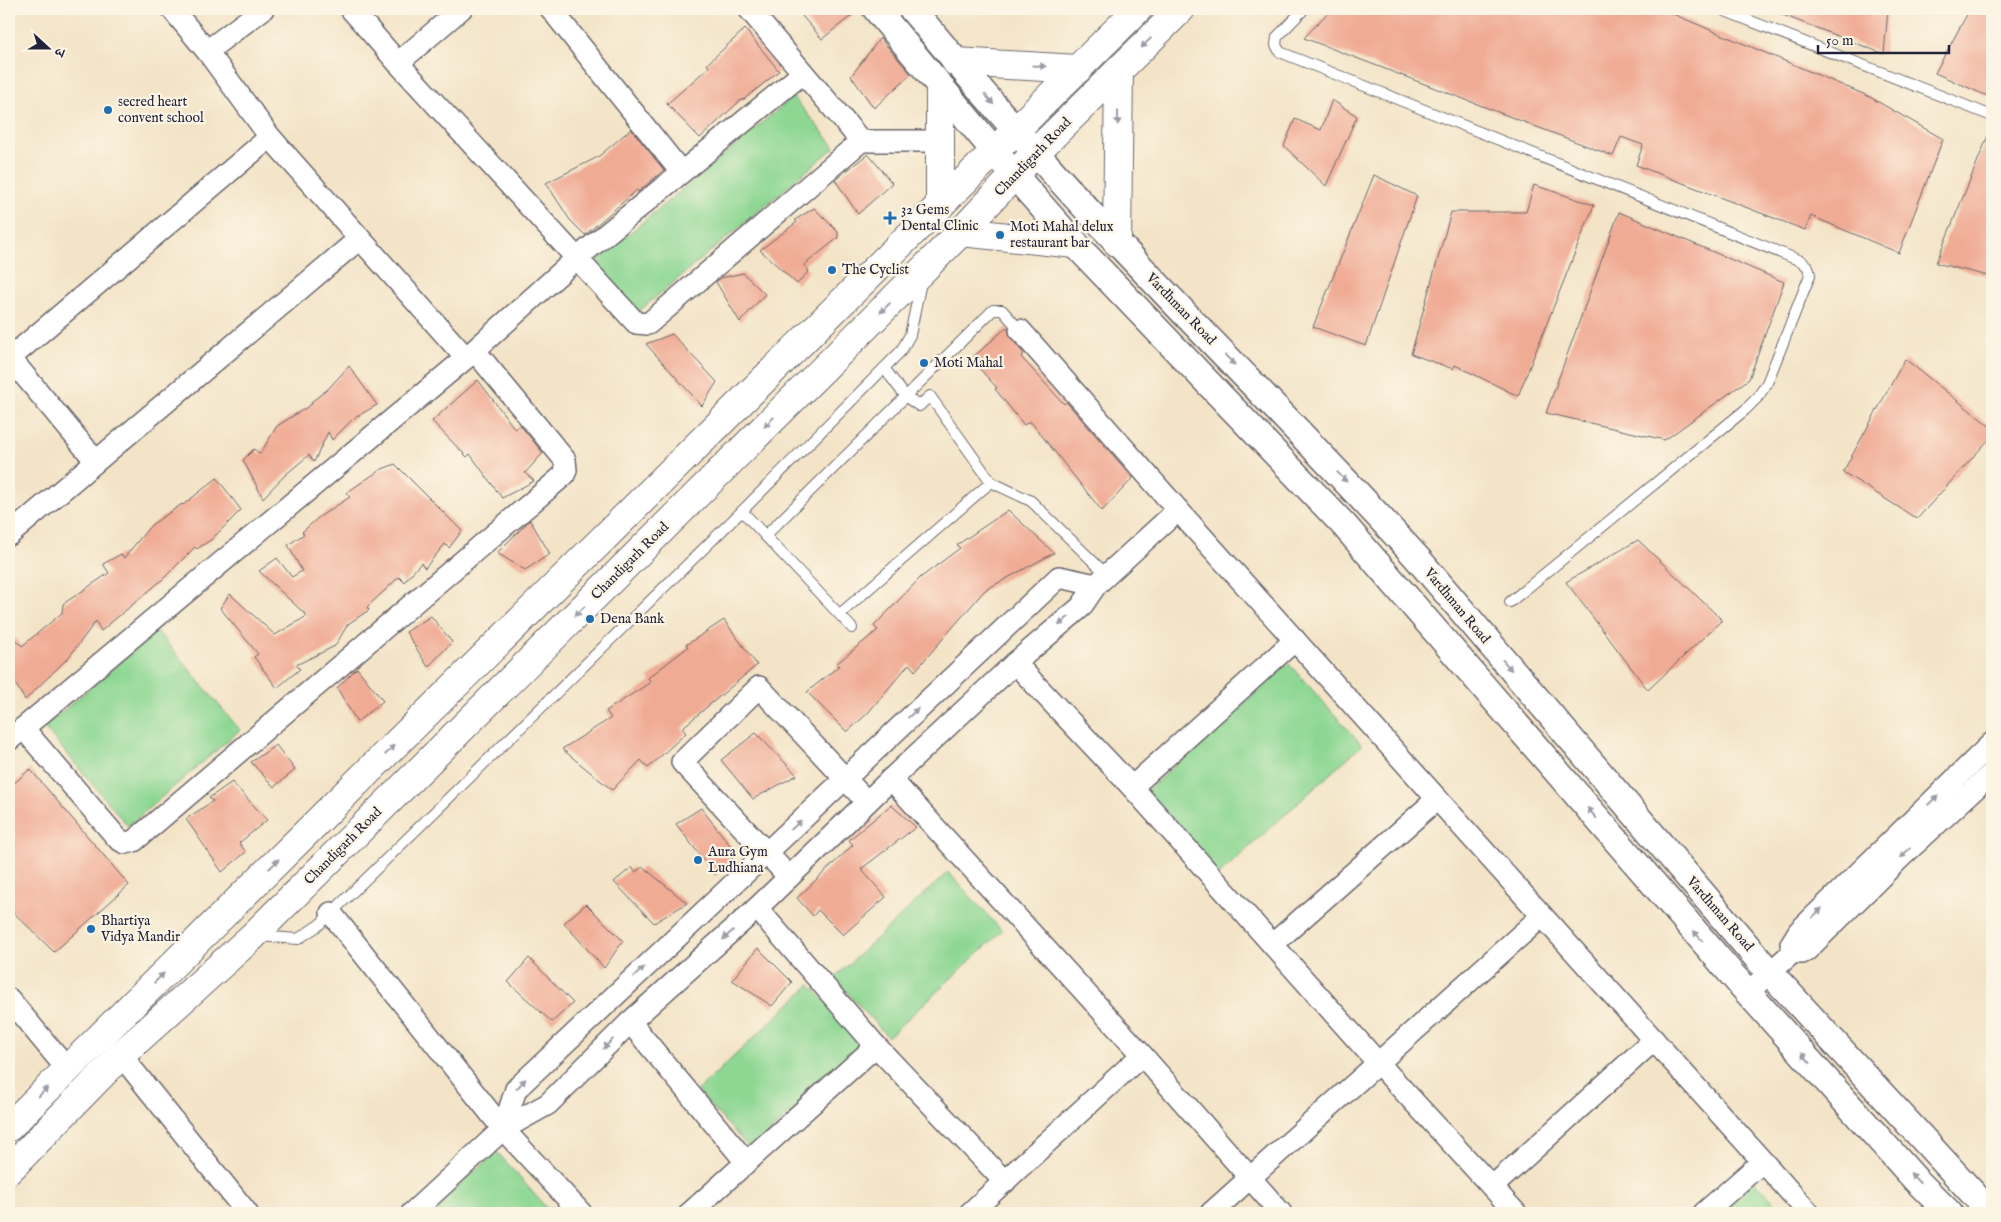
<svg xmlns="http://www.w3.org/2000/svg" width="2001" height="1222" font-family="'IM FELL English','Noto Serif Devanagari',serif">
<rect width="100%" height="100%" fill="#fcf5e5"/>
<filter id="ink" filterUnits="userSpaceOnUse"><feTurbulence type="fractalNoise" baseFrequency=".02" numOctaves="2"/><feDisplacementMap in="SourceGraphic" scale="10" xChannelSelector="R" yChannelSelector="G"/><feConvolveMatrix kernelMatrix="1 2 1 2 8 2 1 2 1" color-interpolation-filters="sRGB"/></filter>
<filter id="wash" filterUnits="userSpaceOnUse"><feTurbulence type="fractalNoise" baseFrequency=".0096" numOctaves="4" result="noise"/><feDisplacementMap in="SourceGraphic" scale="20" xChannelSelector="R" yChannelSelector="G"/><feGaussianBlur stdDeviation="1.12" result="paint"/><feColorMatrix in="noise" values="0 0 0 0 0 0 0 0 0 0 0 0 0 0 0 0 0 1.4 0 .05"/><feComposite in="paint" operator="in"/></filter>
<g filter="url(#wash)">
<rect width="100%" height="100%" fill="#f3e4c7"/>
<g fill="#8dd793" stroke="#587c67">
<polygon points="793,97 835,147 631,318 589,267"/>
<polygon points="157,631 240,730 128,826 44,727"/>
<polygon points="1288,663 1362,745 1215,878 1141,796"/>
<polygon points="948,872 1002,931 888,1037 834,978"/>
<polygon points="810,985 865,1044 751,1150 697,1091"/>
<polygon points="497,1152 551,1213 428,1213"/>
<polygon points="1747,1173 1784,1213 1703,1213"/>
</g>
<g id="blocks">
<g fill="#f0ab94">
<polygon points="796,9 860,9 822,39"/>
<polygon points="1331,9 1661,9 1868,96 1943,139 1899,253 1811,216 1805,230 1636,165 1643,145 1621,137 1613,156 1304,38"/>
<polygon points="1771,9 1888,9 1884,54 1770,10"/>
<polygon points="1970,9 1992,9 1992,98 1935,73"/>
<polygon points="745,29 779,71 743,100 742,99 700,138 667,104 709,67 707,64"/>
<polygon points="880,38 911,74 874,108 851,76"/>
<polygon points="1332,100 1357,116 1326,186 1284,146 1295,119 1321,130"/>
<polygon points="1992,126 1992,277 1936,263"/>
<polygon points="631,129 664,170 638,192 637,190 585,235 570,220 546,183 598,157"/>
<polygon points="868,154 892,183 858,214 835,180"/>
<polygon points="1374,175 1417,196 1366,346 1313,327"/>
<polygon points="1534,185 1594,205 1518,396 1455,365 1453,369 1411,354 1451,212 1526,212"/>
<polygon points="814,208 838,232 838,238 804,265 809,271 797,284 760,250 797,222 795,220"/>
<polygon points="1619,212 1784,282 1749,379 1665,440 1546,413"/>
<polygon points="743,273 765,294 740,322 716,282 721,278"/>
<polygon points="1007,327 1011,338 1024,354 1021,357 1064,404 1066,402 1068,404 1133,478 1102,511 1030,421 1024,425 995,389 997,388 971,359"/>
<polygon points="672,334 717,382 702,406 646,344"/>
<polygon points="1905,359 1992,428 1992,436 1917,519 1843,472"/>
<polygon points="349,366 377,405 354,418 332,440 328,432 314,462 309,455 284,476 263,498 243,460 254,449 260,454 277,426 312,404 311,402 328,389"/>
<polygon points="478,380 515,429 520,425 543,453 525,473 534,481 502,498 470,454 467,457 432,421"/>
<polygon points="395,464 462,531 449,548 445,544 425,568 421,563 404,582 399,577 367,607 369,610 348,624 335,646 296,665 300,669 277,688 254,657 258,654 220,608 230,594 275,635 307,616 259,571 277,558 292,577 302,571 288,545 304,534 302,532 319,517 350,497 346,493 380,470"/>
<polygon points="217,478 241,510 212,539 197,549 195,547 163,579 101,631 96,621 69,657 25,700 9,673 9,632 22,646 62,613 63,604 109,573 103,564 121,554 124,558 151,525 182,504 183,505"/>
<polygon points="1008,510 1054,553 985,590 915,671 909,664 867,714 847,732 807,692 839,666 836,664 878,630 874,626 920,578 960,548 957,545"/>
<polygon points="530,520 550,554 525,570 497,553"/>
<polygon points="1638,540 1722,620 1648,690 1566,582"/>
<polygon points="431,616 452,642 428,667 406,632"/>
<polygon points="724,620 757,665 682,728 686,733 648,768 641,760 612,790 562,749 611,718 606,711 651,682 648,678 688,647 686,645"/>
<polygon points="357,668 383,701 357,722 337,688"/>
<polygon points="756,733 797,775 753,799 721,760"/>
<polygon points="276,745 295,770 274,787 251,762"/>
<polygon points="30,769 129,885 54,952 9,908 9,788"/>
<polygon points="232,782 267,820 239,843 246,852 222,872 186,819 213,801 209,798"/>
<polygon points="891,805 916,827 861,869 886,897 843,935 818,910 813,916 797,898 853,845 849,840"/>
<polygon points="701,808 737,854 715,875 676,824"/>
<polygon points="632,867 635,872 643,867 687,903 654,923 614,882"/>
<polygon points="586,904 623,941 604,968 564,923"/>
<polygon points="758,948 792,982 772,1006 732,980"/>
<polygon points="529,958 573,1003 552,1022 508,982"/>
</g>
</g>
</g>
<g filter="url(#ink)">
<use href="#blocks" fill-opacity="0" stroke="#6b666c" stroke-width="1"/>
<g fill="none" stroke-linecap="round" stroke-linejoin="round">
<g stroke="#6b666c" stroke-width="12">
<g id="service">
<polyline points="1304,9 1277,37 1276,45 1280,52 1801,261 1808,267 1810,275 1767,383 1758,397 1745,410 1510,602"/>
<polyline points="1720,9 1992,116"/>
<polyline points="991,482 1031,501 1107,575"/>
<polyline points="742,511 852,628"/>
<polyline points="765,536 993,310 1002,310 1020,330"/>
<polyline points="840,614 991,482 930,396 919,406 906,397 884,368"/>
<polyline points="258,936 298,939 319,925 742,511 901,351 910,335 921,282"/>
</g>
</g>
<g stroke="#6b666c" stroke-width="24">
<g id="minor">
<polyline points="172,9 207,51 270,137 466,358"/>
<polyline points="351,9 398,63 636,323 648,324 861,141 941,141"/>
<polyline points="551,9 681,172"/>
<polyline points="749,9 861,141"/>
<polyline points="207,51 263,9"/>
<polyline points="398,63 461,9"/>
<polyline points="1020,330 1178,510 1809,1213"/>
<polyline points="10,358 95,460"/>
<polyline points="9,359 270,137"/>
<polyline points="9,535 359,239"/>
<polyline points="1015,663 1132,787 1379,1064 1516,1213"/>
<polyline points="23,728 118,839 125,843 134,841 564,475 566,470 565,460 475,351"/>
<polyline points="9,740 466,358 577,258 803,73"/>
<polyline points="891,779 1142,1055 1281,1213"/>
<polyline points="1132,787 1295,640"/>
<polyline points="789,877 682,762 759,687 867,802"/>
<polyline points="757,908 876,1046 1005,1182"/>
<polyline points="331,913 503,1129 581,1213"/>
<polyline points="1273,944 1437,799"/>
<polyline points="1793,952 1791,944 1799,931 1992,743"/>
<polyline points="1793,952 1802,953 1806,951 1901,857 1992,773"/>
<polyline points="1747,993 1793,952"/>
<polyline points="9,999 67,1069"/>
<polyline points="630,1022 746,1162"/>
<polyline points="121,1055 247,1213"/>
<polyline points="503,1129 516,1089 1059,577 1096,585"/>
<polyline points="1492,1187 1654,1040"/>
<polyline points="412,1213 503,1129 548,1104 630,1022 757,908 891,779 1015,663 1081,607 1096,585 1178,510"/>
<polyline points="690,1213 876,1046"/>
<polyline points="970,1213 1142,1055"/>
<polyline points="1211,1213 1542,916"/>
<polyline points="1704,1213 1762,1162"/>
</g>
</g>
<g stroke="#6b666c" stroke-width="29">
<g id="tertiary">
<polyline points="876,9 1015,176 1075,244 1344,525 1742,986 1915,1179 1949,1213"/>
<path d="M912 9C978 88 1046 166 1116 241 1216 348 1320 451 1418 559L1764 966 1991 1213"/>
</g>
</g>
<g stroke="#6b666c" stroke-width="30">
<g id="primary">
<polyline points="956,62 1078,69"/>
<polyline points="940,206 940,87"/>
<polyline points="961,232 1075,244"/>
<polyline points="1117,242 1119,69"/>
<polyline points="9,1127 1138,9"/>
<polyline points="9,1170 121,1055 253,936 961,232 1035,153 1181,9"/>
</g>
</g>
<use href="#service" stroke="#fff" stroke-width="10"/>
<use href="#minor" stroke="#fff" stroke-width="21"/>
<use href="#tertiary" stroke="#fff" stroke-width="26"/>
<use href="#primary" stroke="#fff" stroke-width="28"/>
</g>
<defs><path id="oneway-solid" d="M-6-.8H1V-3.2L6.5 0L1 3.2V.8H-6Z" transform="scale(1.25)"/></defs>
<g fill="#9c9ca7">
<use href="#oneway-solid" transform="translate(1146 43) rotate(136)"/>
<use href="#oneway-solid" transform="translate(1039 66) rotate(3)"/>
<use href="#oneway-solid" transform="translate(989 99) rotate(49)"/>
<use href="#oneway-solid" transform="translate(1118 118) rotate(91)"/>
<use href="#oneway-solid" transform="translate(885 308) rotate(135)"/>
<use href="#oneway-solid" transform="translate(1230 360) rotate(46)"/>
<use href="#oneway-solid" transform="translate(769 422) rotate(135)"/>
<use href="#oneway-solid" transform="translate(1342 477) rotate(46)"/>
<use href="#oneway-solid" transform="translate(580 611) rotate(135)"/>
<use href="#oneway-solid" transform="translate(1064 621) rotate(139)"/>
<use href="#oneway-solid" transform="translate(1507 665) rotate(49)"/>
<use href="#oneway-solid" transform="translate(913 713) rotate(-43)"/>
<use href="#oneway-solid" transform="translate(390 750) rotate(-45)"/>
<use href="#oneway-solid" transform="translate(1933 800) rotate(-44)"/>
<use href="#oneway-solid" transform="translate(1592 813) rotate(-131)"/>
<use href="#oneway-solid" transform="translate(796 825) rotate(-43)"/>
<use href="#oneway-solid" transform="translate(1905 853) rotate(137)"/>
<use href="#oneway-solid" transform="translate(274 864) rotate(-45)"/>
<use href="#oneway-solid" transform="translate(1817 913) rotate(-44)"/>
<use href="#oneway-solid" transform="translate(728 935) rotate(138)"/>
<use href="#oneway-solid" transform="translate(1698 936) rotate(-131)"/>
<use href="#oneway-solid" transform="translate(639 972) rotate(-43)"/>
<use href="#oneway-solid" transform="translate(159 978) rotate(-45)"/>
<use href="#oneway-solid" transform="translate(608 1044) rotate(135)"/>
<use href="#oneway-solid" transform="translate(1806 1058) rotate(-132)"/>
<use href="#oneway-solid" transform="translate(521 1084) rotate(-47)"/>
<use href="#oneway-solid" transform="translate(43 1092) rotate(-45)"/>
<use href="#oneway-solid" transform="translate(1915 1178) rotate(-133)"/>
</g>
</g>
<g fill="#1f6fb2" stroke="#fcf5e5" stroke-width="2">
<circle cx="108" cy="110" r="5"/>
<path d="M887.5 210.5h5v5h5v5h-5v5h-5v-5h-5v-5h5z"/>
<circle cx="1000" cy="235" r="5"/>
<circle cx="832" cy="270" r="5"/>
<circle cx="924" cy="363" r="5"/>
<circle cx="590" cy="619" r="5"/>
<circle cx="698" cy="860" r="5"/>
<circle cx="91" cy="929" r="5"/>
</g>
<g text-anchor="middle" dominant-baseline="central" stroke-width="4.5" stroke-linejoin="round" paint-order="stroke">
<g font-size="14" fill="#22223b" stroke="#fcf5e5" text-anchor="start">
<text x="118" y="102">secred heart<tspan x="118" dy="16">convent school</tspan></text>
<text x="901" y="210">32 Gems<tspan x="901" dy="16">Dental Clinic</tspan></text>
<text x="1010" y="227">Moti Mahal delux<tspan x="1010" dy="16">restaurant bar</tspan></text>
<text x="842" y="270">The Cyclist</text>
<text x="934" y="363">Moti Mahal</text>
<text x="600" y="619">Dena Bank</text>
<text x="708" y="852">Aura Gym<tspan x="708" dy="16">Ludhiana</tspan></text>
<text x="101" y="921">Bhartiya<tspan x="101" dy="16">Vidya Mandir</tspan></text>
</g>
<g font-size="14" fill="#22223b" stroke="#fcf5e5">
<text transform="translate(1033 157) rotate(-46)">Chandigarh Road</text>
<text transform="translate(1181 309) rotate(46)">Vardhman Road</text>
<text transform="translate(630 561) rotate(-45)">Chandigarh Road</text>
<text transform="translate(1457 606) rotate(50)">Vardhman Road</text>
<text transform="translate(343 846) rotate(-45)">Chandigarh Road</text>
<text transform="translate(1720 914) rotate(49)">Vardhman Road</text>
</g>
</g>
<rect width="2001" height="1222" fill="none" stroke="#fcf5e5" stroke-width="30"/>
<g transform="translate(48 48) rotate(111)" stroke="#fcf5e5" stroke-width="4" paint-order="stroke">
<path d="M0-4L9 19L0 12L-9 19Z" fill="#22223b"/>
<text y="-8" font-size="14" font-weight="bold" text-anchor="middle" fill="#22223b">उ</text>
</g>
<path d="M1818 45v8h131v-8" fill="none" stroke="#22223b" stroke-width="2.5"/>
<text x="1826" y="45" font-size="15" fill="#22223b" stroke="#fcf5e5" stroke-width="4" paint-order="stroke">50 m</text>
</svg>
